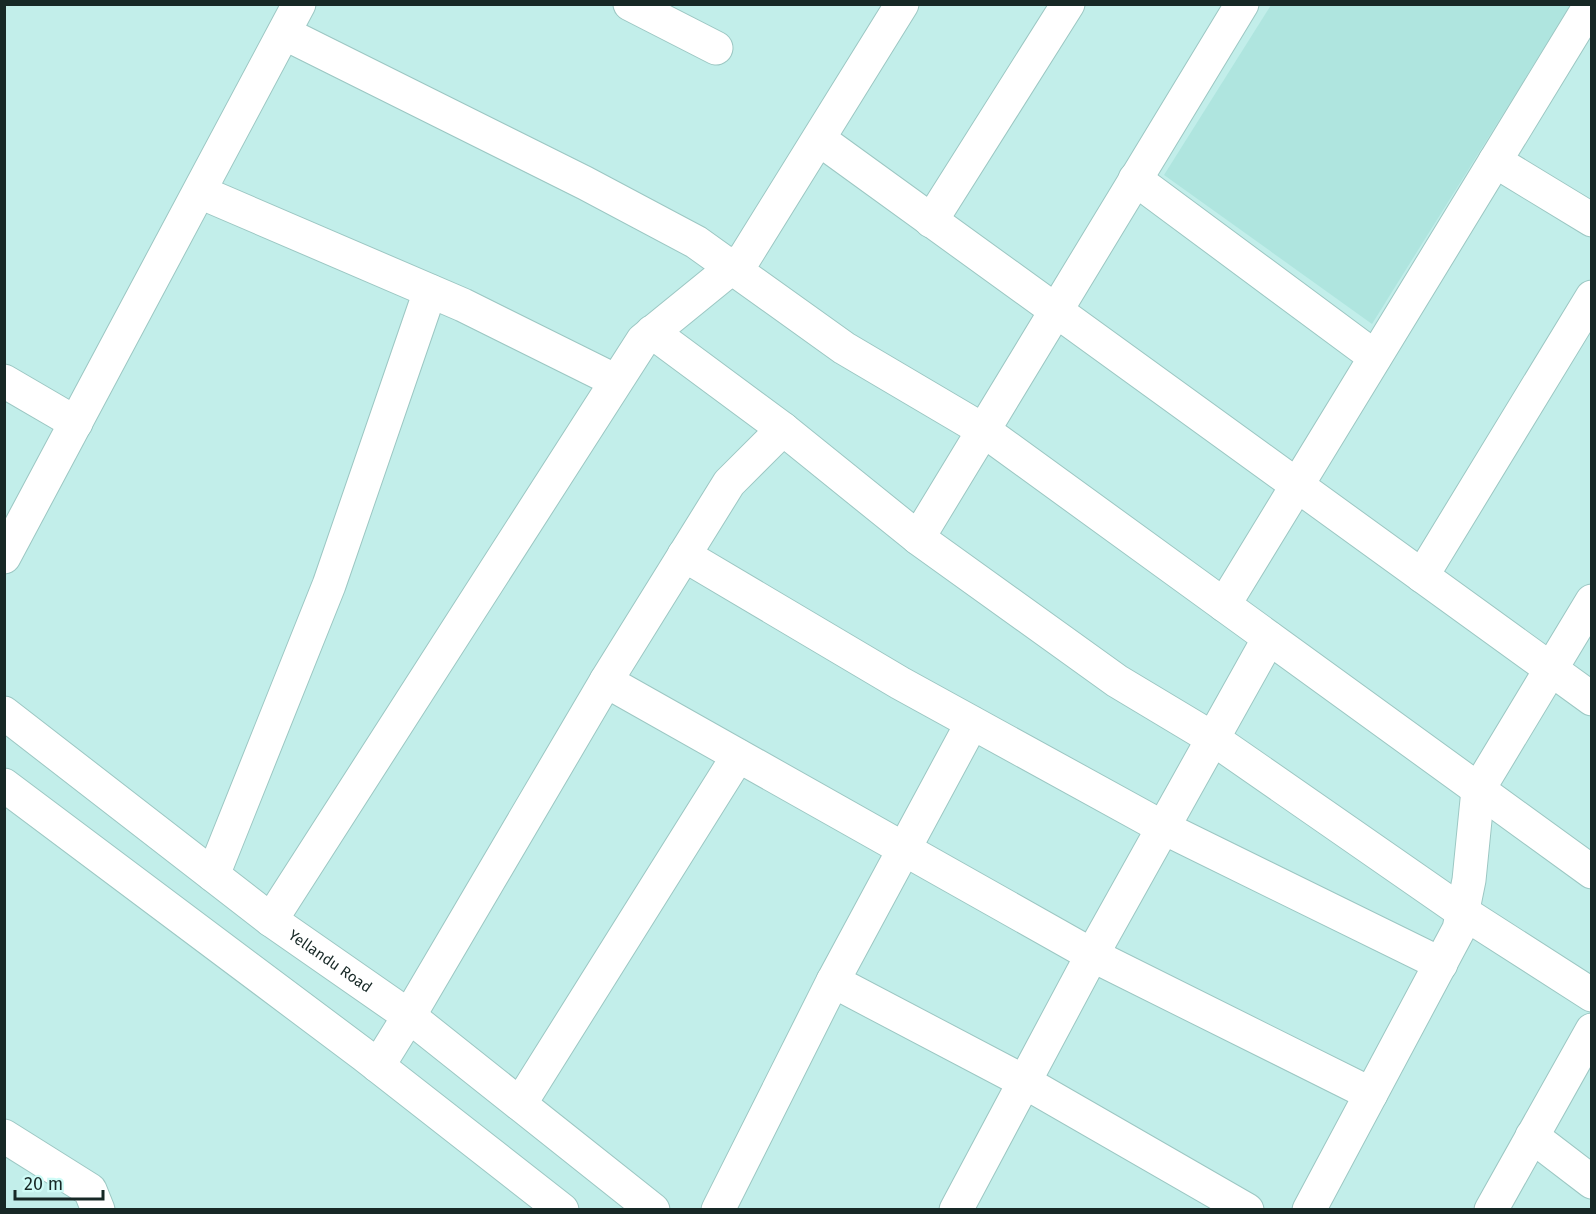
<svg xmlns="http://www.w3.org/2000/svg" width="1596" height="1214" font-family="'Fira Sans',sans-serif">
<rect width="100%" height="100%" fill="#c2eeea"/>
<polygon fill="#afe5df" points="1271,5 1571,5 1372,324 1164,175"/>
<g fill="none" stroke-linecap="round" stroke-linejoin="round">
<g stroke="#9cc7c3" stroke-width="35">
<g id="minor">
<polyline points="630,4 716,48"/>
<polyline points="284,33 585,183 696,242 844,348 983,430 1592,872"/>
<polyline points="819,139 1592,699"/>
<polyline points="1495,161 1592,220"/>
<polyline points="1135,179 1375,357"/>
<polyline points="200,192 463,305 616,381"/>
<polyline points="931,221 1068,4"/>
<polyline points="652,332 783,429"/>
<polyline points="4,381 76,423"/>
<polyline points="918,538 1117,681 1212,738 1461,911 1592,995"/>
<polyline points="684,555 900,683 1162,827 1441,964"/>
<polyline points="4,557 299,4"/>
<polyline points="1422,576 1592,297"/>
<polyline points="1224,605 1591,4"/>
<polyline points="606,681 1092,955 1371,1094"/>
<polyline points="213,875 329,585 430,291"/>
<polyline points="271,920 643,340 745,257 902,4"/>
<polyline points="833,981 1023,1081 1247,1210"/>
<polyline points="378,1066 409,1016 606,681 729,483 783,429 918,538 1242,4"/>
<polyline points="520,1104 738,756"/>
<polyline points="4,1136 90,1190 98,1210"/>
<polyline points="1532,1136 1592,1182"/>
<polyline points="718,1210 833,981 972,723"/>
<polyline points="956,1210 1092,955 1269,638"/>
<polyline points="1309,1210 1459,929 1469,880 1478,790 1592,601"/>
<polyline points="1491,1210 1592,1030"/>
</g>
</g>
<g stroke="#9cc7c3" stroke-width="35">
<g id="secondary">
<path id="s1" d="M4 713 271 920 409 1016 653 1210"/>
<polyline points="4,785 364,1055 562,1210"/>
</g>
</g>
<use href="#minor" stroke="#fff" stroke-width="33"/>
<use href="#secondary" stroke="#fff" stroke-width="33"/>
</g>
<g text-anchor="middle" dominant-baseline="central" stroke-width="5" stroke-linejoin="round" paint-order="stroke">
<g font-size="15" fill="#172826" stroke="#cffcf7">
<text stroke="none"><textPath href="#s1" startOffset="410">Yellandu Road</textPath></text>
</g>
</g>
<rect width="1596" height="1214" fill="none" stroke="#172826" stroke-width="12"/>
<path d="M15 1190v9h88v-9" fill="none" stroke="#172826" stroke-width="3"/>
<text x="24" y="1190" font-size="18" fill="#172826" stroke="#cffcf7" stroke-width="4.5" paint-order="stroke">20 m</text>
</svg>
